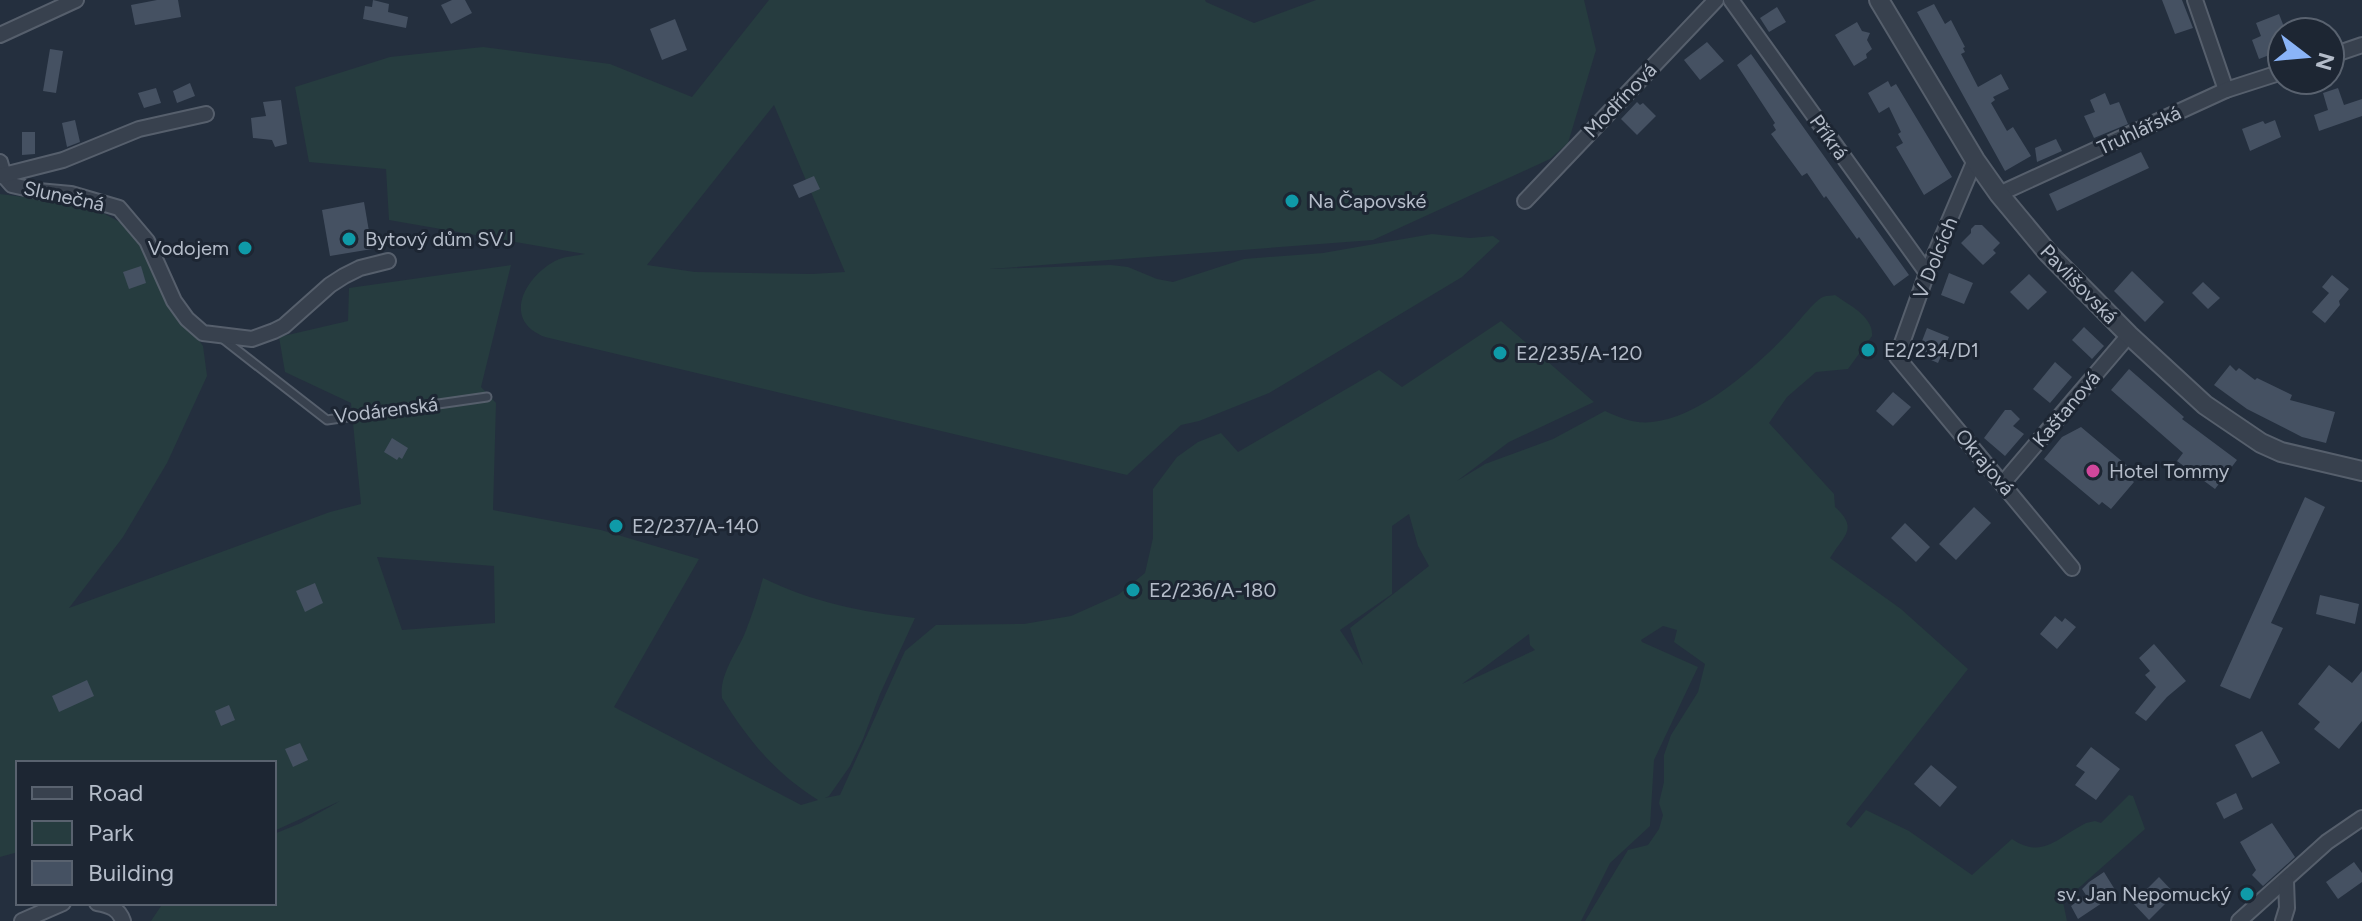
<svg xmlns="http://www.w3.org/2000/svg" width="2362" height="921" font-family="Figtree,sans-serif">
<rect width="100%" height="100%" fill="#242f3e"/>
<g fill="#263c3f" fill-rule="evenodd">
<path d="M769 0H1205L1206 2 1254 23 1316 0H1584L1596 50 1568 143 1550 159 1373 240 990 269 1111 265 1128 267 1157 279 1173 282 1244 259 1323 253 1432 234 1470 238 1493 236 1500 241 1462 277 1269 393 1199 421 1181 425 1127 475 545 337C501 320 525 277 555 261 565 256 576 256 585 254L389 220 386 169 309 162 295 87 390 57 483 47 610 64 692 97ZM774 105 845 272 812 274 695 272 647 265Z"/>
<path d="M0 194 88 205 129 227 172 302 203 346 207 376 167 463 123 537 69 608 330 512 361 504 351 403 285 372 279 337 348 321 349 288 511 265 481 387 496 403 493 510 601 530 699 559 614 707 801 805 818 800C774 772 749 741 722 698 719 675 736 654 745 633 752 615 758 597 763 578 811 602 862 612 915 618L880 694 863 739 850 766 829 796 825 798 840 795 905 651 936 625 1024 624 1071 616 1118 595 1145 573 1153 538V489L1177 457 1198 442 1221 433 1238 452 1379 370 1402 387 1501 321 1594 402 1509 442 1457 481 1485 464 1553 439 1605 411C1620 418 1635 424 1652 422 1700 418 1757 366 1789 332 1796 325 1815 300 1823 297 1827 295 1831 296 1835 295 1849 305 1874 317 1872 336L1848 369 1816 372 1787 397 1769 423 1834 494 1835 507C1859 529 1844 535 1830 558L1901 609 1968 669 1846 824 1851 828 1866 810 1909 831 1972 875 2012 839C2043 860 2058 837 2086 823L2095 821 2101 823 2129 795 2133 796 2145 829 2063 902 2067 921H1585L1628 850 1648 845 1659 829 1663 815 1659 803 1664 782V755L1671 735 1698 692 1705 664 1674 642 1677 630 1663 626 1641 640 1642 642 1698 667 1654 760 1650 826 1610 863 1581 921H151L163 903H274V834L301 823 340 801 274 831V763H18V852L0 857ZM1409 514 1418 546 1429 566 1350 628 1363 665 1340 630 1392 594V526ZM377 557 494 566 495 623 402 630ZM1529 634 1530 645 1535 650 1462 684Z"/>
</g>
<g fill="#455162">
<polygon points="157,0 178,0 181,17 135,25 131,5"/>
<polygon points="373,0 389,4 388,12 408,17 406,28 363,19 365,6 372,7"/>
<polygon points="452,0 465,0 472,13 451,24 441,5"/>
<polygon points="2162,0 2182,0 2193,28 2175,34"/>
<polygon points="1934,4 1945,24 1951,20 1965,47 1963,48 1965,52 1961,54 1978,87 2001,74 2009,89 1993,97 1995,100 1991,103 2007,131 2013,127 2031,156 2005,171 1917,12"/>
<polygon points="1777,7 1786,22 1769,32 1760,18"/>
<polygon points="2279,14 2286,32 2282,32 2282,50 2259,59 2252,40 2261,36 2256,23"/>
<polygon points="675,19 687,50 662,60 650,29"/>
<polygon points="1857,22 1862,31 1870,33 1867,40 1872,49 1866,54 1867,58 1854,66 1835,35"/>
<polygon points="1707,42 1724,61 1700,80 1684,60"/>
<polygon points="50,49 63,51 56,93 43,91"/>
<polygon points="1751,54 1909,275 1894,286 1859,237 1857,239 1826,196 1824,198 1807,173 1802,176 1771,134 1776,130 1773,125 1775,123 1737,65"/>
<polygon points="1888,81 1891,87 1896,84 1952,177 1924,195 1896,147 1903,143 1898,134 1901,132 1889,107 1879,113 1868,93"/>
<polygon points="190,83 195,96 177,103 173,91"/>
<polygon points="156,88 161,103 144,108 138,93"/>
<polygon points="2338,88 2344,105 2362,99 2362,116 2319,131 2314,115 2328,110 2323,93"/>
<polygon points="2105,93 2110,105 2119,102 2128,124 2094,138 2084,116 2095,112 2090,100"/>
<polygon points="281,100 287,144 275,147 272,140 253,138 251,118 266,116 263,102"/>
<polygon points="1637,102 1640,105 1643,103 1656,116 1637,135 1621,119"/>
<polygon points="75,120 80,142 67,147 62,123"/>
<polygon points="2275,120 2281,137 2250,151 2242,129 2263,121 2265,124"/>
<polygon points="22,132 35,132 35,154 22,155"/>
<polygon points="2056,139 2062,151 2037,162 2035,148"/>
<polygon points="2141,152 2149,168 2057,211 2049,194"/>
<polygon points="814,176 820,189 799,198 793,185"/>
<polygon points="364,202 372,249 330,256 322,210"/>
<polygon points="1975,225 1982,225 2000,243 1993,250 1996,253 1983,265 1961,243 1971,233 1971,229"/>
<polygon points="141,266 146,283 129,289 123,272"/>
<polygon points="2132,271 2164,302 2145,322 2114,291"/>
<polygon points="1949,273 1973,283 1964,304 1941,295"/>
<polygon points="2029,274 2047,292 2028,310 2010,292"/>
<polygon points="2332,275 2349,289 2339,301 2340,305 2325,323 2312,312 2329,293 2322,287"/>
<polygon points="2203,282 2220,298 2208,309 2192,293"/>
<polygon points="2084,327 2104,346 2092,359 2072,340"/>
<polygon points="1927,328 1949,337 1938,363 1917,354"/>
<polygon points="2055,362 2072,377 2050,403 2033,389"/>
<polygon points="2230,365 2236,371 2239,368 2255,380 2257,378 2292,395 2290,400 2335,412 2326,443 2302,437 2247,409 2214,385"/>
<polygon points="2129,369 2184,417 2182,419 2237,460 2215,489 2177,461 2183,453 2111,390"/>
<polygon points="1893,392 1911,407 1893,426 1876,411"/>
<polygon points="2005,410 2011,410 2020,419 2013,426 2024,434 2005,456 1984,438"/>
<polygon points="2081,427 2130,468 2125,474 2134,482 2111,509 2102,502 2099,505 2044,459 2062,437"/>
<polygon points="392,438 408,448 402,459 399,457 397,460 384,452"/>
<polygon points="2305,497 2325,507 2271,623 2283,628 2250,699 2220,686"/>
<polygon points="1974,507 1991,523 1956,560 1939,544"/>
<polygon points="1905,523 1930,547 1916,562 1891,538"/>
<polygon points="315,583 323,603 305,612 296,591"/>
<polygon points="2320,595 2359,604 2355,624 2316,614"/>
<polygon points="2055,616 2062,622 2065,618 2076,627 2057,649 2040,634"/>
<polygon points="2154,644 2186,681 2167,697 2146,721 2135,713 2156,687 2145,675 2150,671 2139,658"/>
<polygon points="2329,665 2352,683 2362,671 2362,721 2339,749 2314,729 2320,722 2298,704"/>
<polygon points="87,680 94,696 59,712 52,696"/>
<polygon points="229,705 235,720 221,726 215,711"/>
<polygon points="2262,731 2280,763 2252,778 2235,745"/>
<polygon points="300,743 308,760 293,767 285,749"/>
<polygon points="2091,747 2120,769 2096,800 2075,785 2085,772 2076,766"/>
<polygon points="1931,765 1957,787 1940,807 1914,784"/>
<polygon points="2236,793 2243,809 2224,819 2216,803"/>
<polygon points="2272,823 2295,857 2263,886 2252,875 2256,870 2240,842"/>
<polygon points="2354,862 2362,873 2362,882 2338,899 2326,882"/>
<polygon points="2104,872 2117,893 2078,919 2071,906 2086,895 2082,889 2089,882"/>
<polygon points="2159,877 2175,894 2149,920 2133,903"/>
</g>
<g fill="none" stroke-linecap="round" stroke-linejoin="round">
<g stroke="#565f6c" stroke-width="11">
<polyline id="service" points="223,339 327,420 487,397"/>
</g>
<g stroke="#565f6c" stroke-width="18">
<g id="minor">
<polyline points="1731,0 1927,273"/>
<polyline points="2195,0 2226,90"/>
<polyline points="0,35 76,0"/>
<polyline points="2330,56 2362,45"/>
<polyline points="1975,160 1927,273 1897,357 2072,568"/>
<polyline points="0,162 4,176 12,185 38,191 71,194 119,208 147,241 174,301 187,319 203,333 252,339 274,331 284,326 330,285 344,276 360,268 388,261"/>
<polyline points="0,176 63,160 139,129 206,114"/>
<polyline points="1999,194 2226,90 2282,72"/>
<polyline points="1525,201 1716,0"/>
<polyline points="2003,483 2129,335"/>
<path d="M97 903C110 905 119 909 123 921"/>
<polyline points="22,921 63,903"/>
<polyline points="2239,921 2327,842 2362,818"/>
<polyline points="2283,921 2287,908 2286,881"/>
</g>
</g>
<g stroke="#565f6c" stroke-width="22">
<polyline id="tertiary" points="1879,0 1975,160 1999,194 2048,253 2129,335 2205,405 2261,443 2281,452 2362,471"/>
</g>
<use href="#service" stroke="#38414e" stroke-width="7"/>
<use href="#minor" stroke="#38414e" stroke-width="14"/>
<use href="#tertiary" stroke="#38414e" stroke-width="18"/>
</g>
<g fill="#0f9aa8" stroke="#1d2633" stroke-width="3">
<circle cx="1292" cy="201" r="8"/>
<circle cx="349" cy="239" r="8"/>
<circle cx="245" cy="248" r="8"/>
<circle cx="1868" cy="350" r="8"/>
<circle cx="1500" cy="353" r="8"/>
<circle cx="616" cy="526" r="8"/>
<circle cx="1133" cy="590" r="8"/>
<circle cx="2247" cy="894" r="8"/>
</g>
<circle fill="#d1479c" stroke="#1d2633" stroke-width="3" cx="2093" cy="471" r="8"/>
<g text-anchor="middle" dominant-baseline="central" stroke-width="6" stroke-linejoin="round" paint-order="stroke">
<g font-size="20" fill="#b4bcc9" stroke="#1d2633">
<text transform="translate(1620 100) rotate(-46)">Modřínová</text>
<text transform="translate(2139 130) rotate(-25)">Truhlářská</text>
<text transform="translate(1829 137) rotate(54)">Příkrá</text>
<text transform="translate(64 196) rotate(12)">Slunečná</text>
<text transform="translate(1935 258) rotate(-68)">V Dolcích</text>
<text transform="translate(2079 284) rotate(46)">Pavlišovská</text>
<text transform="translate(2066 409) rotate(-50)">Kaštanová</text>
<text transform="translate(386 410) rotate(-7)">Vodárenská</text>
<text transform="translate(1985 462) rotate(50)">Okrajová</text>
</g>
<g font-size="20" fill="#b4bcc9" stroke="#1d2633" text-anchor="start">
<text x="1308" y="201">Na Čapovské</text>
<text x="365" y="239">Bytový dům SVJ</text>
<text x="229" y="248" text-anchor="end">Vodojem</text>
<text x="1884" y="350">E2/234/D1</text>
<text x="1516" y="353">E2/235/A-120</text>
<text x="2109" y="471">Hotel Tommy</text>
<text x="632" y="526">E2/237/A-140</text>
<text x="1149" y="590">E2/236/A-180</text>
<text x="2231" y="894" text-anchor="end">sv. Jan Nepomucký</text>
</g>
</g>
<rect x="16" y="761" width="260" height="144" fill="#1d2633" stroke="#59626f" stroke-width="2"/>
<rect x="32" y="787" width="40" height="12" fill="#38414e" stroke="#59626f" stroke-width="2"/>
<text x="88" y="801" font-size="24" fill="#b4bcc9">Road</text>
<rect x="32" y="821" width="40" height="24" fill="#263c3f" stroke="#59626f" stroke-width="2"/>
<text x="88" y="841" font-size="24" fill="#b4bcc9">Park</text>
<rect x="32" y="861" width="40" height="24" fill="#455162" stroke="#59626f" stroke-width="2"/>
<text x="88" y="881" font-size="24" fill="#b4bcc9">Building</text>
<g transform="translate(2306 56) rotate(106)"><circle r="38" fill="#1d2633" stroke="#59626f" stroke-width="2"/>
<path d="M0-6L14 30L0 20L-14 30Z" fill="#8ab4f8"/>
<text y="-12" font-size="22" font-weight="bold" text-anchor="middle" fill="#b4bcc9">N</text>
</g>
</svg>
